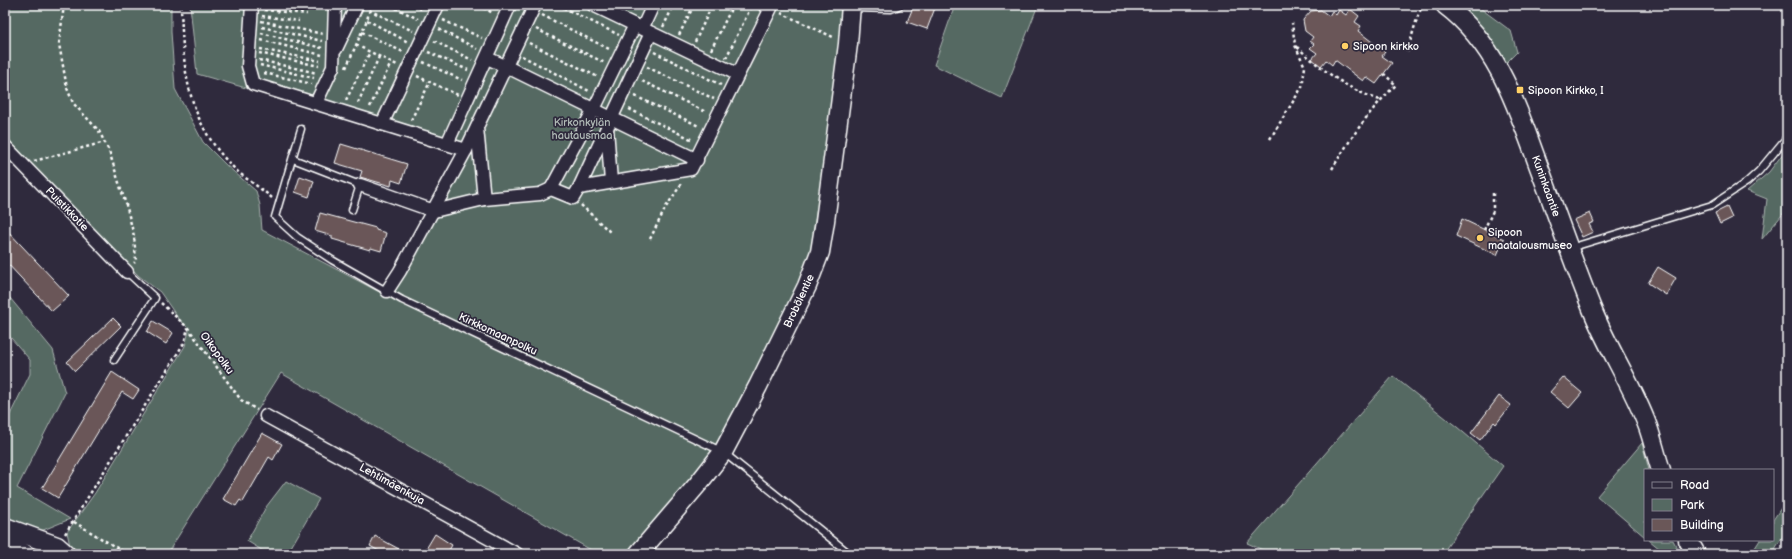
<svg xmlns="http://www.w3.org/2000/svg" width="1792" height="559" font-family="'Balsamiq Sans',sans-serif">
<rect width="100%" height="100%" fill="#2f2a3d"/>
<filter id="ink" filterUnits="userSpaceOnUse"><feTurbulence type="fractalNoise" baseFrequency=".025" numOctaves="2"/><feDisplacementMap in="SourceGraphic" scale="8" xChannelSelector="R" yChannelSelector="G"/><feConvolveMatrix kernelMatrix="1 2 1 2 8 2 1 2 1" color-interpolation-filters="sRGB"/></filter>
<g filter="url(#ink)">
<g fill="#556962" stroke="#aab4b0">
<polygon points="5,5 171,5 171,32 175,89 203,142 226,165 256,191 260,205 262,230 385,295 639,412 387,291 462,150 197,74 190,5 851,5 820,252 723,452 638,554 598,554 281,373 167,554 83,554 70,546 67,532 95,493 185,346 189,331 188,328 178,318 160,292 139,276 5,136"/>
<polygon points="955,5 1038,5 1002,98 934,65"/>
<polygon points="1445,5 1476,5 1511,31 1517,52 1500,69"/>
<polygon points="1787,148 1787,209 1762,239 1767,199 1747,191 1769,172"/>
<polygon points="5,292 53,350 65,393 17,488 70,519 36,533 5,518 5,425 30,374 30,360 5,331"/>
<polygon points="1393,376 1457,427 1503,466 1442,554 1272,554 1247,543"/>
<polygon points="1642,443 1649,470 1645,470 1645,537 1597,496"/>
<polygon points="286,481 319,499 287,554 268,554 247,541 266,507"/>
<polygon points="1787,499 1787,529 1772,554 1751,554 1760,540 1773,540 1773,520"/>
<polygon points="1649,540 1673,540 1680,554 1666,554"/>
</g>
<g fill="#6a5758" stroke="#fff">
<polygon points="914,5 929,5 935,8 927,29 907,22"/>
<polygon points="1350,9 1359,16 1355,22 1361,26 1358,31 1385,52 1382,56 1392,63 1376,84 1366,77 1363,81 1335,60 1332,65 1326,60 1321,66 1312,59 1317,53 1310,48 1314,44 1310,41 1313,37 1305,31 1303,20 1311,11 1321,10 1329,16 1332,11 1336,15 1339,10 1346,15"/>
<polygon points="341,144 407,164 401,183 392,180 391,186 360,177 362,171 335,163"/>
<polygon points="300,176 314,181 309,197 295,192"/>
<polygon points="1727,207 1732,218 1720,224 1715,213"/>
<polygon points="320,213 376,228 376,230 386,233 381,251 371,248 370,250 332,239 332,236 315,231"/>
<polygon points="1590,213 1594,222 1589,224 1593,232 1582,237 1574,220"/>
<polygon points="1462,219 1504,239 1497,255 1456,236"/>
<polygon points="5,228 69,296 52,311 5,261"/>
<polygon points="1658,267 1676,278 1666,295 1648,283"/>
<polygon points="113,318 121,326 75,371 67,362"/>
<polygon points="153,321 173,333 166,344 147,332"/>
<polygon points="112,372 139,390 133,399 122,392 58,498 42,488"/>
<polygon points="1563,377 1582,393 1569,408 1550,392"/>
<polygon points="1499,396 1511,405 1496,424 1494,422 1480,440 1471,433"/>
<polygon points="262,433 282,444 273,460 269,457 243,502 240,500 236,506 223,499"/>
<polygon points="435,534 452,545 447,554 423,554"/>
<polygon points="375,536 408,554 384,554 370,546"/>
</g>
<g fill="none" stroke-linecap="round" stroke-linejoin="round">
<g stroke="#fff" stroke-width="9">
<g id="lane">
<polyline points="852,8 891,9 901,5"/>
<polyline points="301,129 275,217 297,237 332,260 402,300 723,452 850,554"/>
<polyline points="293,159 360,185 352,210"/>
<polyline points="1570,248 1712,205 1747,182 1759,171 1787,137"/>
<polyline points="114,360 155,298 127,272"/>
</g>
</g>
<g stroke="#fff" stroke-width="15">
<g id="street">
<polyline points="252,5 248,66 253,84 466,150"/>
<polyline points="593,5 737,74"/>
<polyline points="642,29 653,5"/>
<polyline points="336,49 357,5"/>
<polyline points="487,58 505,66 697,160"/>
<polyline points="316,103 333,67 335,5"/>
<polyline points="382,124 438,5"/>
<polyline points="477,128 484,199"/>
<polyline points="607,128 611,182"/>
<polyline points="447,144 510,5"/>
<polyline points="5,146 127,272"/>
<polyline points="360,185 434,211 484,199 540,194 551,189 573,198 579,188 651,33"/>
<polyline points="579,188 691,169 771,8 764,5"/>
<polyline points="551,189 594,109 635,25"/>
<polyline points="387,291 400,271 466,150 535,5"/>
<polyline points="266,416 517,554"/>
</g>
</g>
<g stroke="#fff" stroke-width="21">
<g id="secondary">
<path d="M1445 5C1498 45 1517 107 1539 167 1557 215 1573 262 1592 309 1608 349 1633 386 1648 427 1653 441 1656 456 1661 470"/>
<polyline points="5,527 57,546 66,554"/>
<polyline points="5,540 25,554"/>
<polyline points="1688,540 1696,554"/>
<polyline points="638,554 698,484 723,452 758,386 807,286 820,252 825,221 848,44 851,5"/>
</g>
</g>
<g stroke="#fff" stroke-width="2.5" stroke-dasharray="3 3" stroke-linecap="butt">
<polyline points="64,5 59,44 67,88 73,103 99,131 109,151 127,208 134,236 136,261 134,263"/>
<path d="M181 5C183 70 186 122 236 170 247 180 261 188 272 198"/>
<polyline points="390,5 418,19"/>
<polyline points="413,5 423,10"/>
<polyline points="478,5 493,13"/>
<polyline points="558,5 619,35"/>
<polyline points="264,10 307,14"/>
<polyline points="369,10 413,31"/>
<polyline points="781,13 835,38"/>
<polyline points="542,15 611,50"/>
<polyline points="262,16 299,21"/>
<polyline points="367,20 408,42"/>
<polyline points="443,20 482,38"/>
<polyline points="261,21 323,34"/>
<polyline points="262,27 322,41"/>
<polyline points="663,27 674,5"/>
<polyline points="439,29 477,49"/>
<polyline points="536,29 605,63"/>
<polyline points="362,32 403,52"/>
<polyline points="261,33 322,48"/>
<polyline points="679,35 694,5"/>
<polyline points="261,40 322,55"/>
<polyline points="434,41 472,60"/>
<polyline points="695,42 712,5"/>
<polyline points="529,43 598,77"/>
<polyline points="356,45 397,65"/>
<path d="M1297 47C1324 71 1346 89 1380 100"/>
<polyline points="260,49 320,61"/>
<polyline points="711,50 733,5"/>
<polyline points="428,52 468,70"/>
<polyline points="654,52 721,85"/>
<path d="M1407 52C1412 38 1416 17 1423 5"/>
<polyline points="259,53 319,66"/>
<polyline points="522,56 591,92"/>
<polyline points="726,58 752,5"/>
<polyline points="259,60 317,73"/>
<polyline points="423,62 462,80"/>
<polyline points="260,65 314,78"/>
<polyline points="647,67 714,99"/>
<polyline points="346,68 367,20 371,5"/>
<polyline points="264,73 312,84"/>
<polyline points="417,76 458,95"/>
<polyline points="642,81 706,112"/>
<polyline points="635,96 699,126"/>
<polyline points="346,100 370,52"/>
<polyline points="358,103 379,57"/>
<polyline points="370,107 391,63"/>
<polyline points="629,109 693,140"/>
<polyline points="411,120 430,82"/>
<polyline points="1270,139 1302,87 1305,67 1295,45 1292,23"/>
<polyline points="34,161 105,142"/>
<path d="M1332 169C1351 138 1369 110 1396 85L1384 74"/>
<polyline points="581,205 610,232"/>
<polyline points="1484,230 1493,211 1493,190"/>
<polyline points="650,239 666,207 682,183"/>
<polyline points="161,303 188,328 241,400 257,410"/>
<polyline points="74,522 127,554"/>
<polyline points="65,534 184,343 188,328"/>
</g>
<use href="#lane" stroke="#2f2a3d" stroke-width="6"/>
<use href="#street" stroke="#2f2a3d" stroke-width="12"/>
<use href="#secondary" stroke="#2f2a3d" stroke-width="18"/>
</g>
</g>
<g fill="#ffd166" stroke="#2f2a3d" stroke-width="1.5">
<circle cx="1345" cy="46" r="4"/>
<rect x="1516" y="86" width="8" height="8" rx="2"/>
<circle cx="1480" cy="238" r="4"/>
</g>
<g text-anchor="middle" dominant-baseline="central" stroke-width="3.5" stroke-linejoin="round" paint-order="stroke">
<g font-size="11" fill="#fff" stroke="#2f2a3d" text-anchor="start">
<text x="1353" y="46">Sipoon kirkko</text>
<text x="1528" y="90">Sipoon Kirkko, I</text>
<text x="1488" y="232">Sipoon<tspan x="1488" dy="13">maatalousmuseo</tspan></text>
</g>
<g font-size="11" fill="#b2bcb8" stroke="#2f2a3d">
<text x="582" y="122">Kirkonkylän<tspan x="582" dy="13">hautausmaa</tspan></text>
</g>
<g font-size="11" fill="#fff" stroke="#2f2a3d">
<text transform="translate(1546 186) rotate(70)">Kuninkaantie</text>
<text transform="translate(67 209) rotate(46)">Puistikkotie</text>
<text transform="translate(799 301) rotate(-65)">Brobölentie</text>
<text transform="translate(498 334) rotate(25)">Kirkkomaanpolku</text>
<text transform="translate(217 353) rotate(54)">Oikopolku</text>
<text transform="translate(392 484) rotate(29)">Lehtimäenkuja</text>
</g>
</g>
<rect width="1792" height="559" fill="none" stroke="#2f2a3d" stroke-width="20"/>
<rect x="10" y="10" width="1772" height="539" fill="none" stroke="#fff" stroke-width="1.5" filter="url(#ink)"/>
<rect x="1644" y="469" width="130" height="72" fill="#2f2a3d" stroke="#827f8b"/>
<rect x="1652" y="482" width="20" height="6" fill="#2f2a3d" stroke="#827f8b"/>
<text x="1680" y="489" font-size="12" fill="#ffffff">Road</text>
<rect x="1652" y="499" width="20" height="12" fill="#556962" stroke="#827f8b"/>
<text x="1680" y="509" font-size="12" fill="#ffffff">Park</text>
<rect x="1652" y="519" width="20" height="12" fill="#6a5758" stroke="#827f8b"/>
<text x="1680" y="529" font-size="12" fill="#ffffff">Building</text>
</svg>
